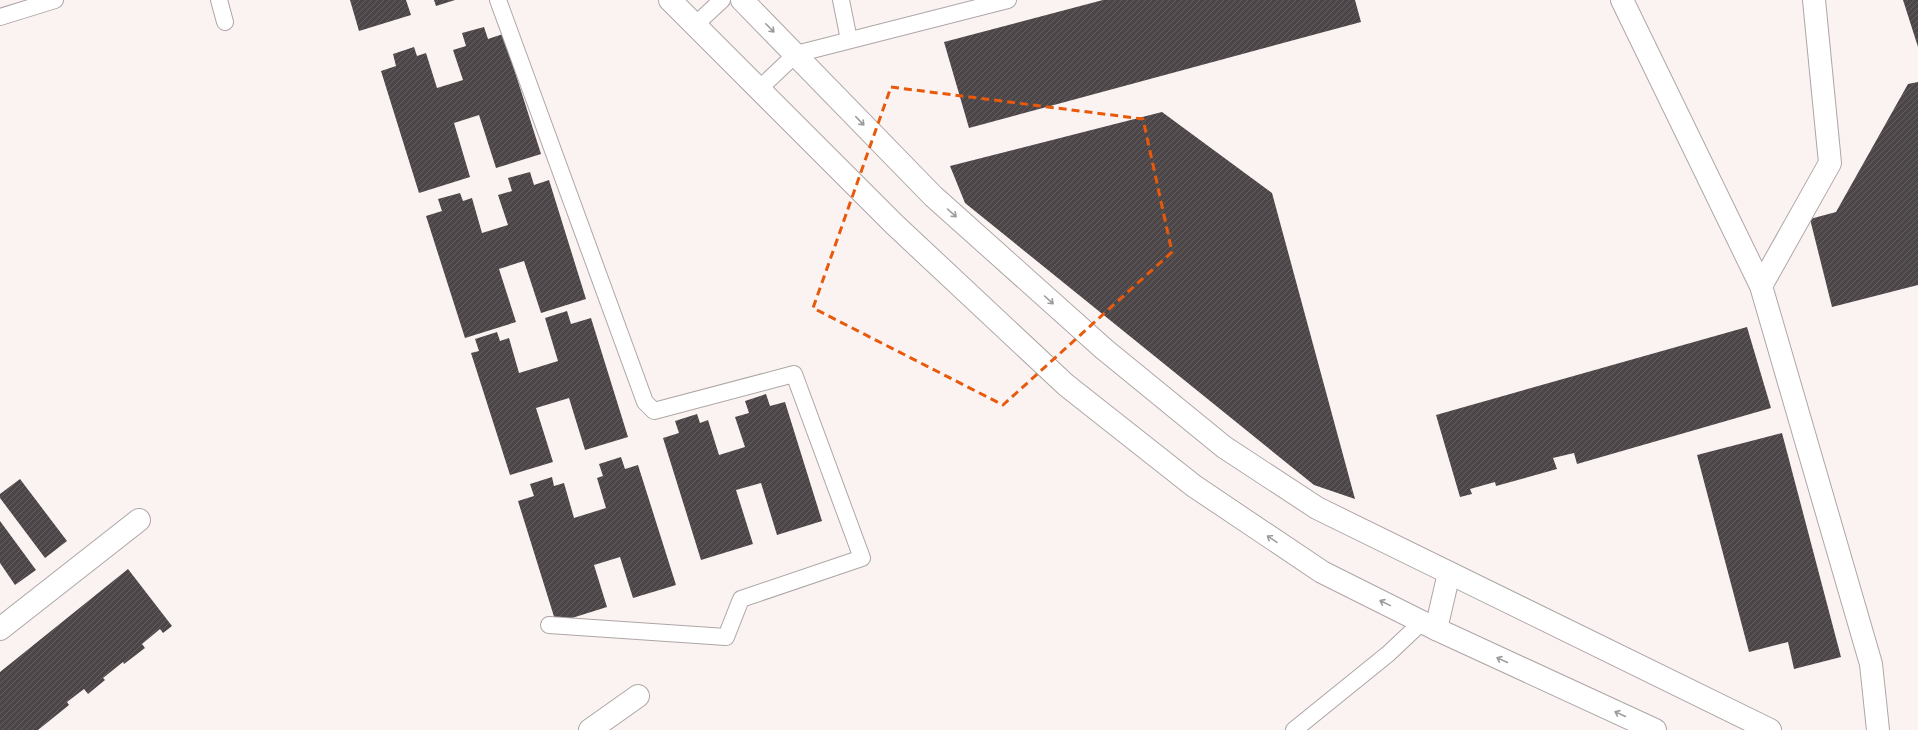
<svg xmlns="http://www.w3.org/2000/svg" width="1918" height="730" font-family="Rubik,sans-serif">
<defs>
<pattern id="building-hatch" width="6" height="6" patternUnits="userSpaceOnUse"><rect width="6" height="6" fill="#4c4648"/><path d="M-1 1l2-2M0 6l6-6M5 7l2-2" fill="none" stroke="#645f60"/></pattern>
</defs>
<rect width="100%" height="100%" fill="#fbf3f2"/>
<g fill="url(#building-hatch)">
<polygon points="350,0 406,0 411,15 359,31"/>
<polygon points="434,0 455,0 436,6"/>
<polygon points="1103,0 1355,0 1361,22 969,128 944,42"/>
<polygon points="1903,0 1918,0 1918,47"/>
<polygon points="484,27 488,39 503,34 541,154 496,168 479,115 454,123 470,177 419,193 381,71 396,66 393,54 414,47 417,56 426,53 437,88 463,80 453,50 466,46 462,33"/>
<polygon points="1918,82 1918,285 1832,307 1810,219 1836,212 1908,84"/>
<polygon points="1162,112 1272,193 1355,499 1314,485 965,203 950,166"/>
<polygon points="530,172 534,185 549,180 586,299 541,313 524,261 499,269 516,322 465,338 426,216 442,211 438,199 460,193 463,201 472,198 482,233 508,225 498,195 512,191 508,178"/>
<polygon points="567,311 571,324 591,318 628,437 585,450 569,398 536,408 553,462 510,475 471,353 479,351 475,339 497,332 500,341 509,338 519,373 558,361 545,318"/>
<polygon points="1747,327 1771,408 1577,464 1574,453 1553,458 1557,469 1496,486 1495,482 1470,489 1472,494 1460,497 1436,415"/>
<polygon points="766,394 770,406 785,402 822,521 777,535 761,483 736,490 753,544 701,560 663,438 679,433 675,421 697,414 700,423 708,420 719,455 745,447 735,417 749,413 745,401"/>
<polygon points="1782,433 1841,657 1794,669 1788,642 1749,652 1697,455"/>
<polygon points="621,457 625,469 638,465 676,585 633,598 620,557 594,565 607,607 556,623 518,501 534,496 530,484 552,477 554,486 564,483 574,518 606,508 597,478 603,476 599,464"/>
<polygon points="20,479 67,541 45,558 0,498 0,494"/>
<polygon points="0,521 36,570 15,585 0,563"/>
<polygon points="128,569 172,626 163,633 160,629 142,644 145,648 124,664 123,662 103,678 105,680 88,694 84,689 67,702 69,705 38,730 0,730 0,672"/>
</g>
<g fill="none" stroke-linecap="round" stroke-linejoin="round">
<g stroke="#aea6a6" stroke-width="18">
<g id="lane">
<polyline points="219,0 225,22"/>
<polyline points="498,0 645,402 654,411 794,374 862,558 741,599 726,637 549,625"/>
<polyline points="841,0 849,40"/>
<polyline points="0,17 55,0"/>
<polyline points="695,25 722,0"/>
<polyline points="759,89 796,54 1008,0"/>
<polyline points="1294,730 1388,654 1422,622"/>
</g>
</g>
<g stroke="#aea6a6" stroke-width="24">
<g id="street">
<polyline points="1622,0 1761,286 1871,664 1878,730"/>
<polyline points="1761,286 1830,163 1814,0"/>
<polyline points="0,629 139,520"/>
<polyline points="590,730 638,696"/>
</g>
</g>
<g stroke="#aea6a6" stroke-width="24">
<g id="secondary">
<polyline points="670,0 895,225 1066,385 1194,486 1322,572 1436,629 1655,730"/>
<polyline points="742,0 933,196 1104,349 1224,447 1317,508 1770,730"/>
<polyline points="1436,629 1449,573"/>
</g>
</g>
<use href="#lane" stroke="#fff" stroke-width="16"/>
<use href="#street" stroke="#fff" stroke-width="22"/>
<use href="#secondary" stroke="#fff" stroke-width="22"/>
</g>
<defs><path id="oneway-shaft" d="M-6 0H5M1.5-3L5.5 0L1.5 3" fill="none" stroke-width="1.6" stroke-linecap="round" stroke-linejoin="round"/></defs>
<g stroke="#9c9a9a">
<use href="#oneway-shaft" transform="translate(770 28) rotate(45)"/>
<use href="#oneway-shaft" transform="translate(860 121) rotate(46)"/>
<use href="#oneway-shaft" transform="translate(952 213) rotate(42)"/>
<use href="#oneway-shaft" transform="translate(1049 300) rotate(42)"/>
<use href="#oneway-shaft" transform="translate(1272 539) rotate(-146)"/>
<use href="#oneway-shaft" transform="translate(1385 603) rotate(-154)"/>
<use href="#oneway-shaft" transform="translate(1502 660) rotate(-155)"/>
<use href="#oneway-shaft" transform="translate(1620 714) rotate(-155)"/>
</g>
<path fill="none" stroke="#e8590c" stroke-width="3" stroke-dasharray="8 5" stroke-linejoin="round" d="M891 87 1143 119 1172 252 1003 405 813 308Z"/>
</svg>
